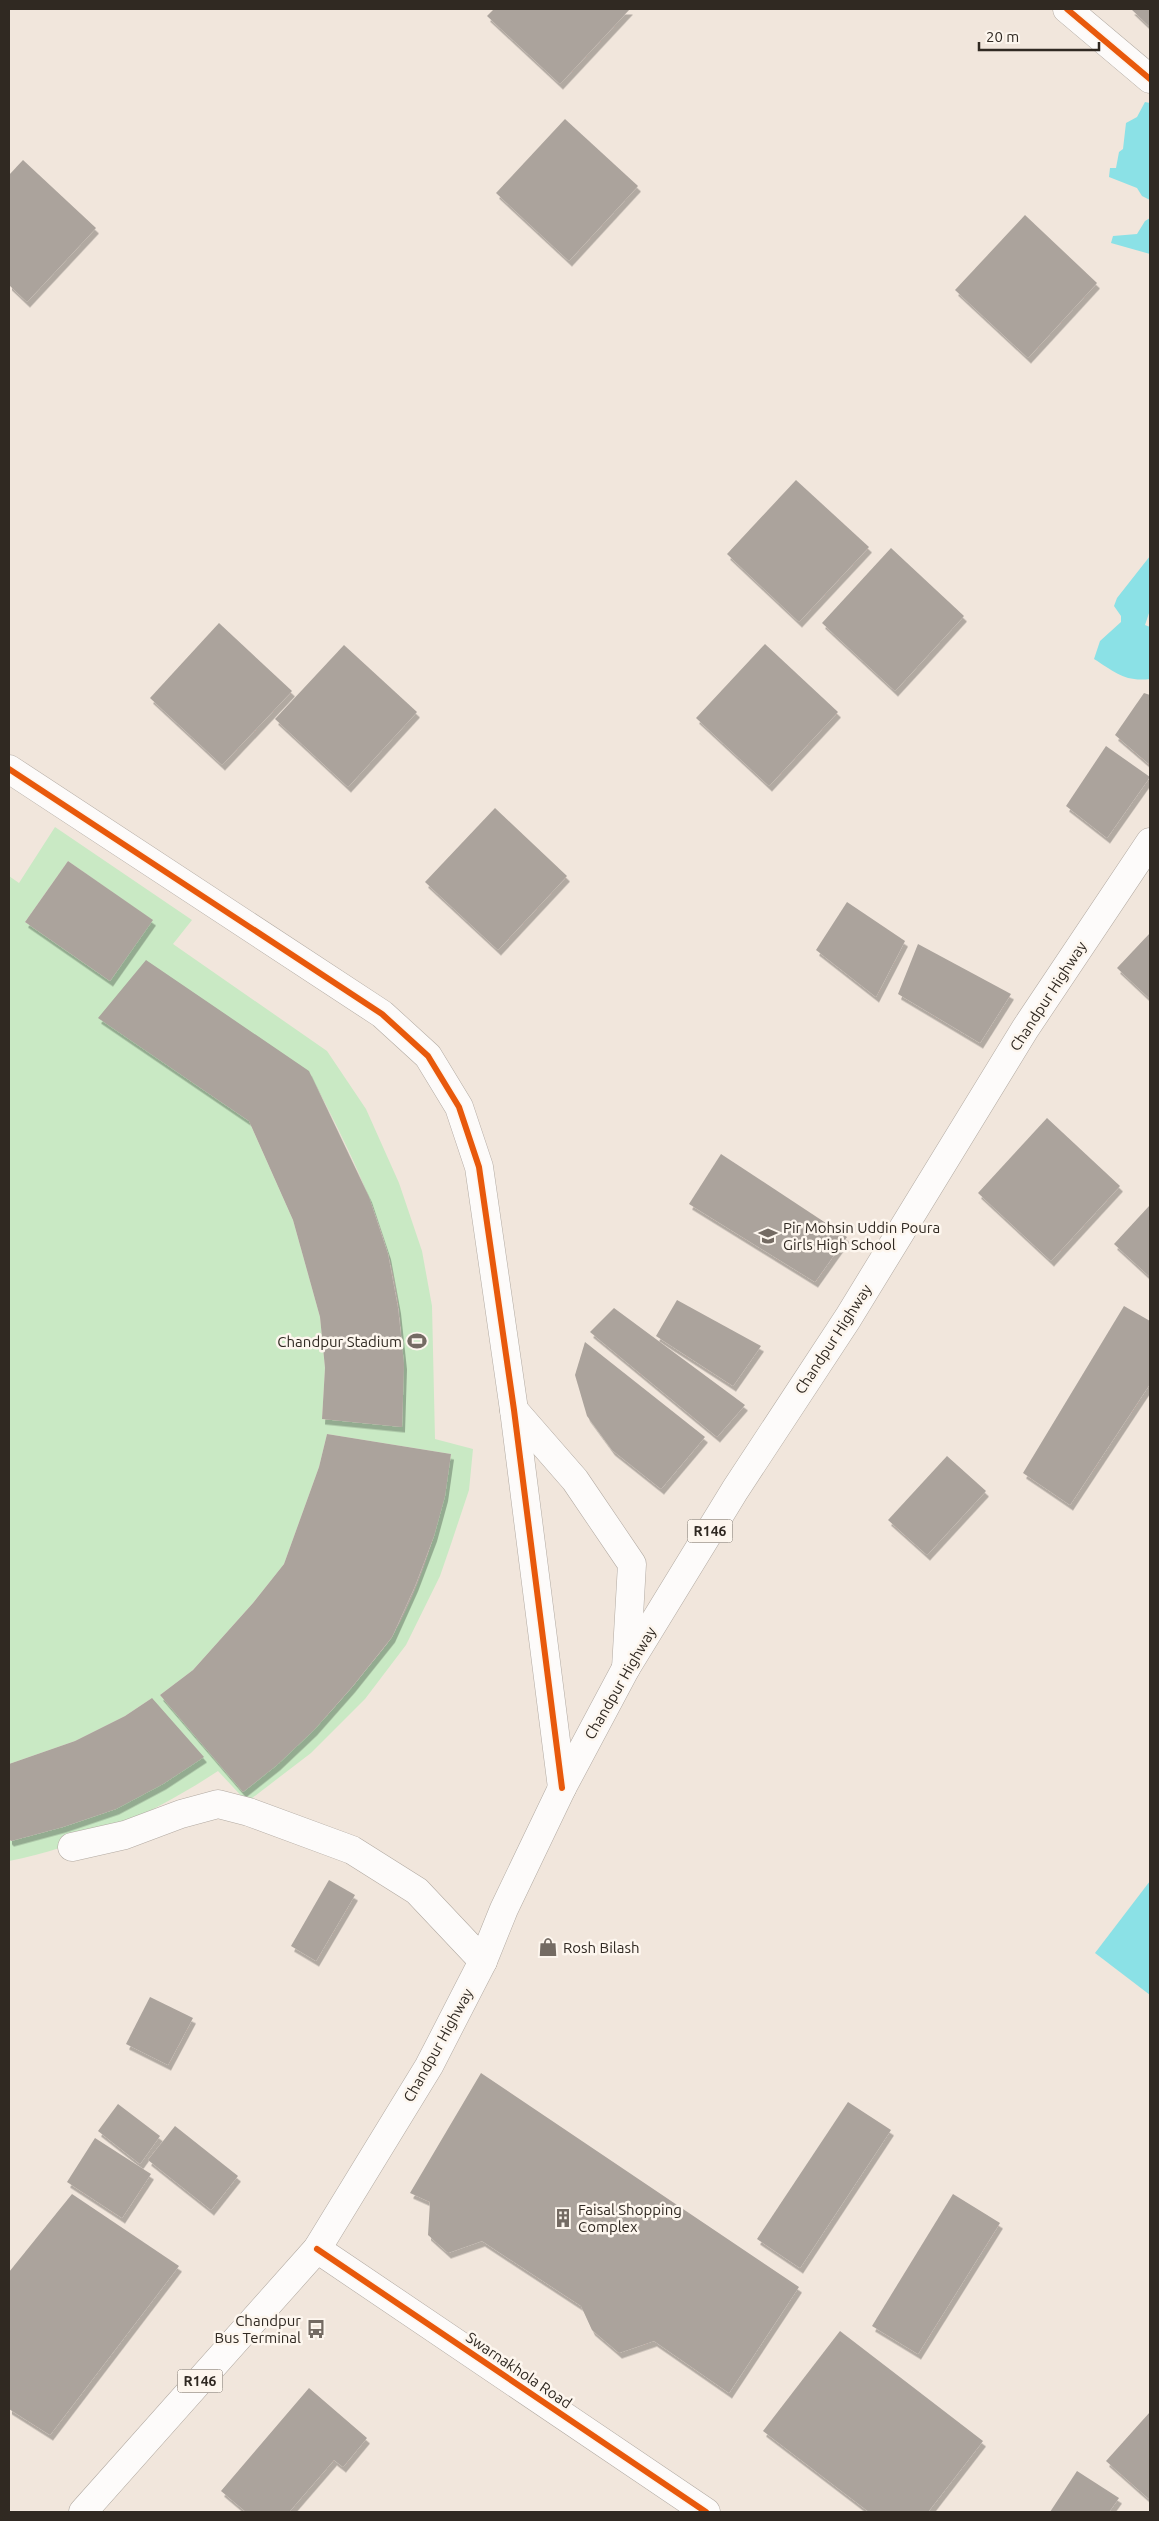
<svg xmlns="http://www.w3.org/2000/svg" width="1159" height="2521" font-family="Ubuntu,sans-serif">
<defs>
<filter id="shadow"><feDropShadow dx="3" dy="5.5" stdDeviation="0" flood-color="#0004"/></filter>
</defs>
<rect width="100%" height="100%" fill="#f1e6dc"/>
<path fill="#c9e9c4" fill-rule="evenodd" d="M55 827 192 920 173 944 327 1051 366 1109 399 1183 422 1251 432 1306 435 1439 473 1449 469 1490 451 1544 440 1576 406 1645 365 1699 311 1753 247 1802 218 1771C154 1813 84 1846 9 1861V1839L11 1841 63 1827 116 1809 152 1698 125 1716 75 1741 9 1764V876L19 883ZM68 861 152 920 110 981 25 922ZM99 1018 309 1072C339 1130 370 1189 388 1253 404 1309 404 1369 402 1427L322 1419 325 1368 320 1317 293 1220 249 1121ZM327 1434 451 1454C442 1517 424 1581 392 1637 385 1648 375 1659 366 1670 330 1716 289 1756 243 1792L160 1695 193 1670 253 1603 284 1564 319 1467Z"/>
<g fill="#8be1e6">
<polygon points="1145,102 1150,103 1150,200 1142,196 1137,188 1109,177 1110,168 1116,168 1119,152 1123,149 1126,123 1137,117"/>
<polygon points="1150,218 1150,254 1111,243 1113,236 1137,234 1145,221"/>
<path d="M1150 556V610L1145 625 1150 627V679C1124 682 1115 672 1094 659L1100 641 1121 622V616L1114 606 1117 598Z"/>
<polygon points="1150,1881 1150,1995 1095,1953"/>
</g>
<g fill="#aba39c" filter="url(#shadow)">
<polygon points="494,9 630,9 560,84 487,16"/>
<polygon points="1131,9 1150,9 1150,27"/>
<polygon points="565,119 638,186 569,261 496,193"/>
<polygon points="23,160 96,228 27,302 9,285 9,175"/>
<polygon points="1025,215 1097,283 1028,358 955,290"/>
<polygon points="796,480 869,547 799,622 727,554"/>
<polygon points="891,548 964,616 895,691 822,623"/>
<polygon points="219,623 292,691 222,765 150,698"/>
<polygon points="765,644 838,712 769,786 696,718"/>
<polygon points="344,645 417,712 348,787 275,719"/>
<polygon points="1144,693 1150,695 1150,765 1115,735"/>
<polygon points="1106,746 1150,777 1107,838 1066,806"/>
<polygon points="495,808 567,876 498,950 425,882"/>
<polygon points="68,861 153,920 110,981 25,922"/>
<polygon points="847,902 905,941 876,997 816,950"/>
<polygon points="1150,933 1150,999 1117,968"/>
<polygon points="918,944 1011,994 980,1043 898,994"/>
<polygon points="146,960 309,1071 369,1197 388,1254 398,1308 404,1364 402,1427 322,1419 325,1368 320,1317 293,1220 249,1121 98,1018"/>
<polygon points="1047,1118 1120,1186 1051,1261 978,1193"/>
<polygon points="721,1154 847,1237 815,1282 689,1204"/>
<polygon points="1150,1205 1150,1277 1114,1244"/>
<polygon points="677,1300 761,1346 733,1386 656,1336"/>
<polygon points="1124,1306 1150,1321 1150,1384 1070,1505 1023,1473"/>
<polygon points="614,1308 745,1405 717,1437 590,1332"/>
<polygon points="585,1342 705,1437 661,1489 612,1450 587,1416 575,1375"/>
<polygon points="327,1434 451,1454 445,1496 434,1536 415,1586 392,1637 352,1687 314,1730 277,1765 243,1792 160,1695 193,1670 253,1603 284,1564 319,1467"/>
<polygon points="947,1456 986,1491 927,1555 888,1520"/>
<polygon points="152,1698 204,1757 163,1784 116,1809 63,1827 11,1841 9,1839 9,1764 75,1741 125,1716"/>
<polygon points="329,1880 355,1895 316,1961 291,1946"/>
<polygon points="150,1997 193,2018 168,2065 126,2044"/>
<polygon points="481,2073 799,2287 729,2393 654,2341 619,2353 592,2330 581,2306 482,2241 448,2253 428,2235 430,2202 410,2193"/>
<polygon points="848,2102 891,2130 800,2268 757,2239"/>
<polygon points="118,2104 160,2136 140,2164 98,2131"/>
<polygon points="175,2126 238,2176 211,2210 148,2160"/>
<polygon points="95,2138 151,2174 122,2218 67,2182"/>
<polygon points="72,2194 179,2266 50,2435 9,2409 9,2272"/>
<polygon points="953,2194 1000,2223 918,2354 872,2326"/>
<polygon points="840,2331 983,2441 928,2512 869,2512 763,2431"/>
<polygon points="309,2388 367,2438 343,2467 334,2460 289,2512 246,2512 221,2491"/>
<polygon points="1150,2412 1150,2500 1106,2461"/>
<polygon points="1077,2471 1119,2498 1109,2512 1050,2512"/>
</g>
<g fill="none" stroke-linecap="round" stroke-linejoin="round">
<g stroke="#b1a9a1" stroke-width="29">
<g id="minor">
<polyline points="1067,9 1150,79"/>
<polyline points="9,769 382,1014 428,1056 459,1107 479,1167 514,1410 562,1788"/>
<polyline points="514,1410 575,1480 632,1564 626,1668"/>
<polyline points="72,1847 125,1835 181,1814 218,1804 249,1812 352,1850 417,1891 483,1961"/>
<polyline points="317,2249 706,2512"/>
</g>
</g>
<g stroke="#b1a9a1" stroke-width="29">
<polyline id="major" points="83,2512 317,2249 429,2066 483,1961 504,1909 562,1788 626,1668 735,1490 848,1318 1025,1029 1150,842"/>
</g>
<use href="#minor" stroke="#fdfbfa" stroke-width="28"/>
<use href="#major" stroke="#fdfbfa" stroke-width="28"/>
<g stroke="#fdf6ee" stroke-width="9">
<g id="cycleway">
<polyline points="1067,9 1150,79"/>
<polyline points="9,769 382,1014 428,1056 459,1107 479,1167 514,1410 562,1788"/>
<polyline points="317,2249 706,2512"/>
</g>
</g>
<use href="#cycleway" stroke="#e8590c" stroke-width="6"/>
</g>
<defs>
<g id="school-bare" transform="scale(1.5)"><path d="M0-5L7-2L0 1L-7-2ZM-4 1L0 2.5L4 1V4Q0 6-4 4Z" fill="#746b63" stroke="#fdf6ee" stroke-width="2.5" paint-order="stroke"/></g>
<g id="stadium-bare" transform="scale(1.5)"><path d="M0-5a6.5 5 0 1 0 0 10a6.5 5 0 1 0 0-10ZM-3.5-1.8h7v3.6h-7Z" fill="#746b63" stroke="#fdf6ee" stroke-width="2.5" paint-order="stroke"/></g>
<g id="shop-bare" transform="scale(1.5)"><path d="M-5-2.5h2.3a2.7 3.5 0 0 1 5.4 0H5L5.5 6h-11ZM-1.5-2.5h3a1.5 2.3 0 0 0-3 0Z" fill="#746b63" stroke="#fdf6ee" stroke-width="2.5" paint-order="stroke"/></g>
<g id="building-bare" transform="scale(1.5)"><path d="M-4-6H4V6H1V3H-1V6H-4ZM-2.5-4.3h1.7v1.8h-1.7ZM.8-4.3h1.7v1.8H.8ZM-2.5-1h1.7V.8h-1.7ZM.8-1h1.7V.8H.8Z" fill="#746b63" stroke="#fdf6ee" stroke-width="2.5" paint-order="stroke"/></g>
<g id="bus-bare" transform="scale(1.5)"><path d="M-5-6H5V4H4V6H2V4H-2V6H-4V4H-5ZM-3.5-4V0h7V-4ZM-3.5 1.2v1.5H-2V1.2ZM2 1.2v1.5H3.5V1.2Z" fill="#746b63" stroke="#fdf6ee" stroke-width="2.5" paint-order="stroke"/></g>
</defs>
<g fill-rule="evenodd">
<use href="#school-bare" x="768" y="1236"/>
<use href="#stadium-bare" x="417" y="1341"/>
<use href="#shop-bare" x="548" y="1947"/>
<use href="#building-bare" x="563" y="2218"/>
<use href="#bus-bare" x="316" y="2329"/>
</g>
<g text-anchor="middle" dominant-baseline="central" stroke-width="5" stroke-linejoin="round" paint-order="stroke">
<g fill="#fdf6ee" stroke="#6e665f" stroke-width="1">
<rect x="687.5" y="1519.5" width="45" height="23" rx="4"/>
<rect x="177.5" y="2369.5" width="45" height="23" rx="4"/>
</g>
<g font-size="14" font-weight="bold" fill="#302922">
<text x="710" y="1531">R146</text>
<text x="200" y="2381">R146</text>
</g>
<g font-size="15" fill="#302922" stroke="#fdf6ee">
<text transform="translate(1048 996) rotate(-57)">Chandpur Highway</text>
<text transform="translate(833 1339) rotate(-57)">Chandpur Highway</text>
<text transform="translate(620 1683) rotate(-60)">Chandpur Highway</text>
<text transform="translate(438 2045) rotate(-61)">Chandpur Highway</text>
<text transform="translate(519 2370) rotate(34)">Swarnakhola Road</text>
</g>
<g font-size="15" fill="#302922" stroke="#fdf6ee" text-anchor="start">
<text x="783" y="1227">Pir Mohsin Uddin Poura<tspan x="783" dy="17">Girls High School</tspan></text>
<text x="402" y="1341" text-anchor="end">Chandpur Stadium</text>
<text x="563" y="1947">Rosh Bilash</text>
<text x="578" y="2209">Faisal Shopping<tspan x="578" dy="17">Complex</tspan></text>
<text x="301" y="2320" text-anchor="end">Chandpur<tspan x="301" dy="17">Bus Terminal</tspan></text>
</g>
</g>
<rect width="1159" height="2521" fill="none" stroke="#302922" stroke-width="20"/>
<path d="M979 42v8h120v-8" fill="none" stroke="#302922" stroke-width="2.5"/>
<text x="986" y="42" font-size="15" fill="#302922" stroke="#fdf6ee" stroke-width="4" paint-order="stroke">20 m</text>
</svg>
